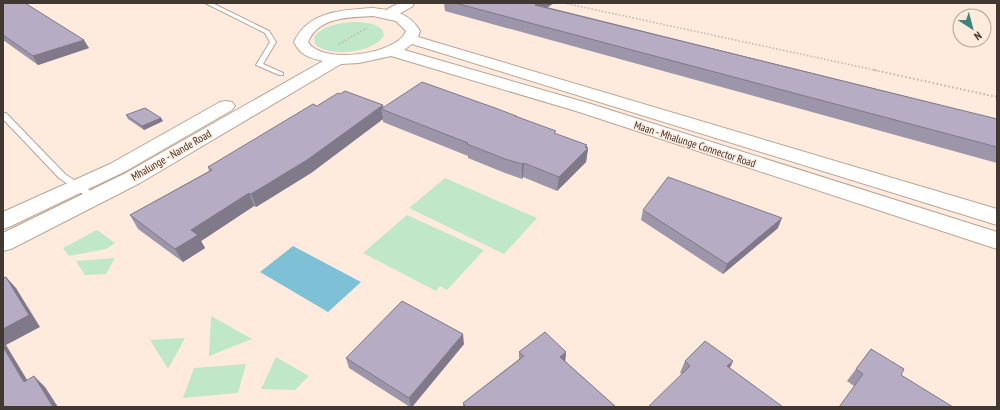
<svg xmlns="http://www.w3.org/2000/svg" width="1000" height="410" font-family="'PT Sans Narrow',sans-serif">
<rect width="100%" height="100%" fill="#feebde"/>
<g fill="#bfe7c8">
<path d="M360 22 373 24 382 29 384 35C375 53 328 58 315 44L314 37C324 24 344 22 360 22Z"/>
<polygon points="445,178 537,218 504,254 409,208"/>
<polygon points="407,215 484,250 447,290 440,286 436,291 363,253"/>
<polygon points="97,230 115,243 106,249 69,256 63,248"/>
<polygon points="115,258 106,274 85,275 76,261"/>
<polygon points="211,316 252,339 209,356"/>
<polygon points="185,338 168,369 150,340"/>
<polygon points="276,357 309,376 295,390 261,389"/>
<polygon points="246,364 238,393 183,398 194,368"/>
</g>
<polygon fill="#7ec1d7" points="293,246 361,282 328,312 260,272"/>
<g fill="none" stroke-linecap="round" stroke-linejoin="round">
<g stroke="#baa494" stroke-width="2">
<g id="service">
<polygon points="205,3 212,3 269,31 276,42 263,64 283,73 283,75 279,75 256,65 270,42 265,33"/>
<polygon points="3,113 6,113 65,174 98,196 99,198 98,200 92,200 59,178 3,119"/>
</g>
</g>
<g stroke="#baa494" stroke-width="2">
<polygon id="tertiary" points="399,3 414,3 413,6 394,17 384,17 382,14 384,11"/>
</g>
<g stroke="#baa494" stroke-width="2">
<g id="secondary">
<path d="M373 8C394 11 409 12 420 31L418 37 997 209V225L412 44 404 50 591 104 997 232V249L579 112 391 56 359 63 341 64 140 183 11 249 3 251V233L126 173 323 61C309 58 300 55 294 42 308 11 342 10 373 8ZM373 16 396 21 406 31C397 55 321 65 308 42 318 17 350 17 373 16Z"/>
<polygon points="226,101 232,102 235,106 232,110 124,172 11,226 3,229 3,212 110,164 220,102"/>
</g>
</g>
<g stroke="#c2b2a7" stroke-width="1.5" stroke-dasharray="1.5 2" stroke-linecap="butt">
<polyline points="564,3 879,71"/>
<polyline points="339,44 367,28"/>
</g>
<polyline stroke="#c2b2a7" stroke-width="2" stroke-dasharray="1.5 2.5" stroke-linecap="butt" points="874,70 997,97"/>
<use href="#service" fill="#fff" fill-rule="evenodd"/>
<use href="#tertiary" fill="#fff" fill-rule="evenodd"/>
<use href="#secondary" fill="#fff" fill-rule="evenodd"/>
</g>
<g fill="#9d95a9">
<polygon points="3,3 89,48 38,65 3,40"/>
<polygon points="444,3 554,3 547,7 997,119 997,163 445,11"/>
<polygon points="317,106 384,107 516,116 516,117 556,134 587,145 587,147 588,148 586,162 557,191 523,177 522,179 505,173 468,158 468,156 383,122 383,119 311,173 256,207 254,206 201,241 205,248 183,262 138,229 130,215 209,171 208,167"/>
<polygon points="126,115 161,118 163,121 144,130 128,119"/>
<polygon points="643,210 778,228 723,274 641,220"/>
<polygon points="464,344 412,407 410,407 349,368 346,358"/>
<polygon points="871,349 901,375 854,386 847,381"/>
<polygon points="519,352 566,352 565,361 616,407 463,407 463,403 519,359"/>
<polygon points="685,361 733,361 730,368 682,374 680,373"/>
</g>
<g fill="#7f7989">
<polygon points="538,3 554,3 535,16 535,5"/>
<polygon points="84,40 89,48 38,65 33,56"/>
<polygon points="383,105 384,110 381,109 383,119 311,173 256,207 251,194"/>
<polygon points="161,118 163,121 144,130 142,126"/>
<polygon points="587,145 586,150 588,148 586,162 557,191 559,177"/>
<polygon points="524,163 523,177 522,179 522,164"/>
<polygon points="249,193 254,206 201,241 205,248 183,262 175,249 191,230"/>
<polygon points="782,218 778,228 723,274 727,264"/>
<polygon points="6,277 16,288 40,327 6,345 35,393 24,382 3,347 3,329"/>
<polygon points="463,334 464,344 412,407 411,407 409,398"/>
<polygon points="566,352 565,363 560,357"/>
<polygon points="733,361 727,373 727,366"/>
<polygon points="34,376 45,387 58,407 53,407"/>
</g>
<g fill="#b6adc4" stroke="#7f7989">
<polygon points="3,3 25,3 84,40 33,56 3,35"/>
<polygon points="455,3 538,3 535,5 997,119 997,147"/>
<polygon points="422,82 498,109 516,116 515,116 556,131 554,133 587,145 585,147 588,148 559,177 524,163 522,164 505,159 467,144 468,143 381,109"/>
<polygon points="345,91 383,105 307,160 251,194 249,193 191,230 198,235 175,249 130,215 212,170 208,167 313,104 317,106 338,93 340,94"/>
<polygon points="145,108 161,118 142,126 126,115"/>
<polygon points="668,177 782,218 727,264 643,210"/>
<polygon points="6,277 29,315 3,329 3,278"/>
<polygon points="402,301 463,334 409,398 346,358"/>
<polygon points="545,332 566,352 560,357 616,407 466,407 463,403 524,356 519,352"/>
<polygon points="705,341 733,361 727,366 783,407 648,407 690,366 685,361"/>
<polygon points="3,347 24,382 34,376 53,407 3,407"/>
<polygon points="871,349 904,369 901,375 953,407 839,407 863,374 856,369"/>
</g>
<g text-anchor="middle" dominant-baseline="central" stroke-width="3" stroke-linejoin="round" paint-order="stroke">
<g font-size="11" fill="#413831" stroke="#feebde">
<text transform="translate(695 144) rotate(18)">Maan - Mhalunge Connector Road</text>
<text transform="translate(171 155) rotate(-30)">Mhalunge - Nande Road</text>
</g>
</g>
<rect width="1000" height="410" fill="none" stroke="#413831" stroke-width="8"/>
<g transform="translate(972 28) rotate(144)"><circle r="19" fill="#feebde" stroke="#b2a399"/>
<path d="M0-3L7 15L0 10L-7 15Z" fill="#3d847d"/>
<text y="-6" font-size="11" font-weight="bold" text-anchor="middle" fill="#413831">N</text>
</g>
</svg>
